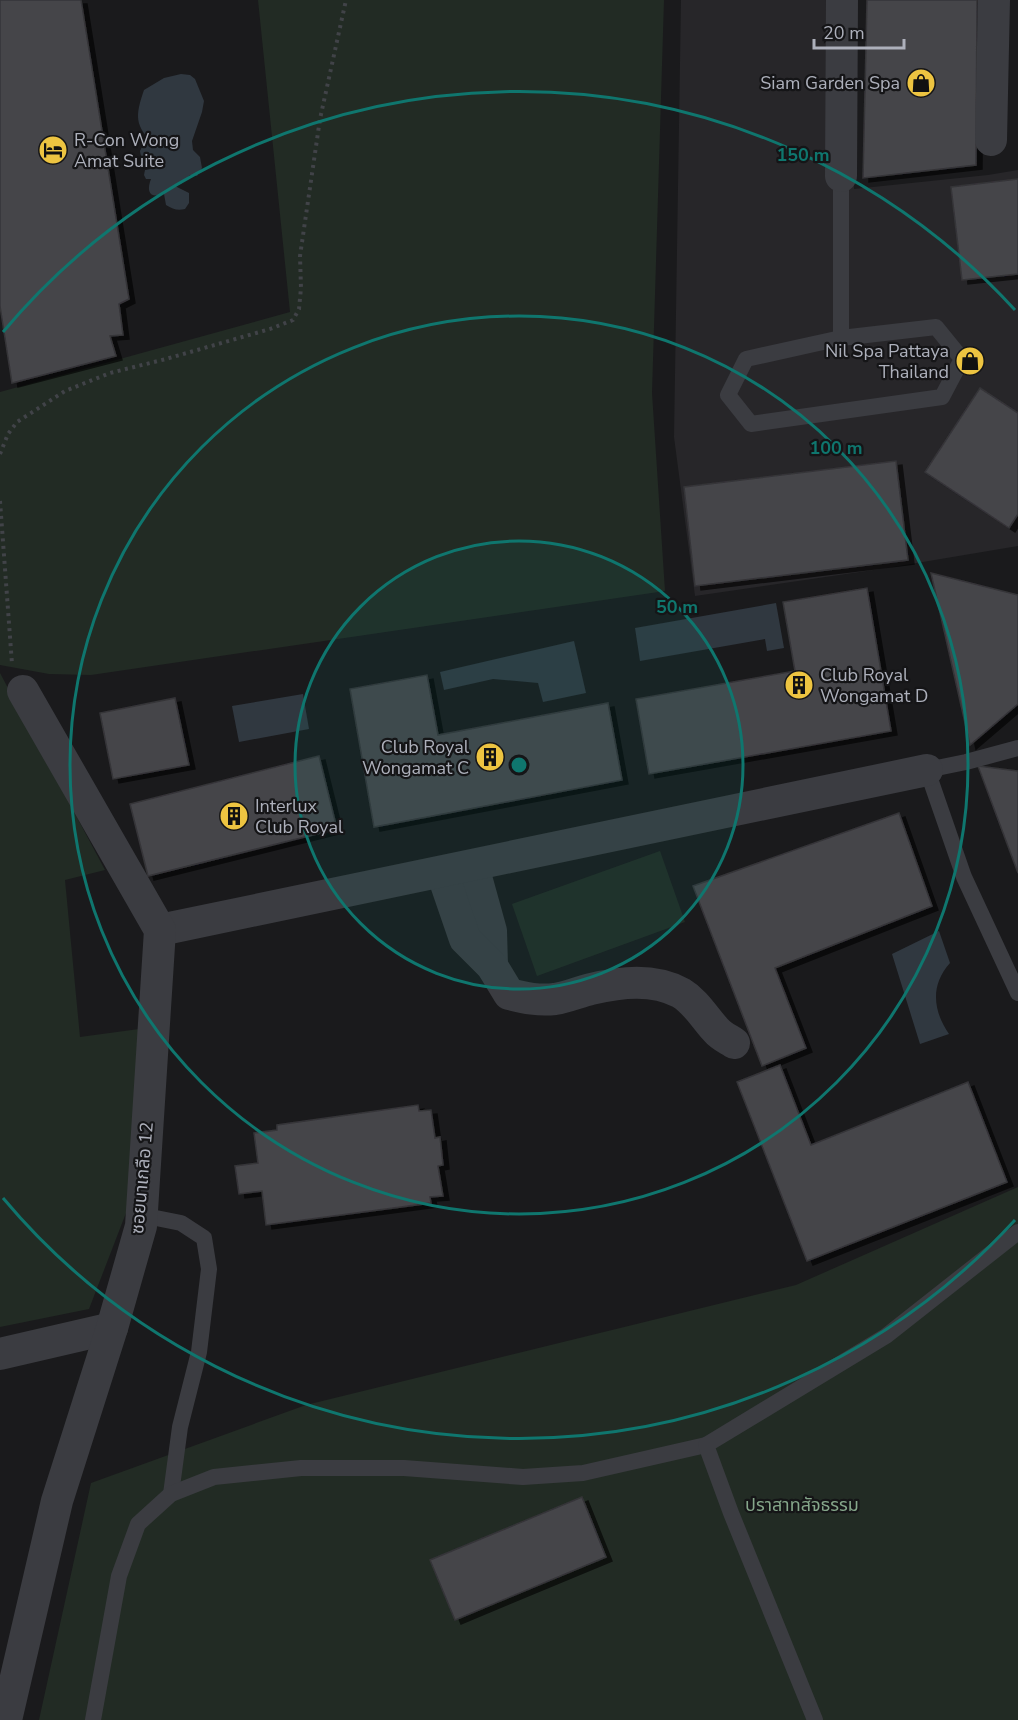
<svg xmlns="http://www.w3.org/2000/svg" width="1018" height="1720" font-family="'Nunito Sans','Noto Sans Thai',sans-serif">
<defs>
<filter id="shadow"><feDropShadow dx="6" dy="4" stdDeviation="0" flood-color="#0009"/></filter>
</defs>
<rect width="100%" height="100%" fill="#1a1a1c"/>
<polygon fill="#272629" points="681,0 856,0 854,189 988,175 1018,170 1018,546 887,568 695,596 674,437"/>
<g fill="#222b24">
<polygon points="258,0 664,0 652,393 665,591 91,675 49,674 0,665 0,392 290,312"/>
<polygon points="0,673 105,870 65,880 80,1037 139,1029 136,1187 89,1309 0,1327"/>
<polygon points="660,851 685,922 537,976 512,904"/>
<polygon points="1018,1187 1018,1720 39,1720 91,1483 306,1405 796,1285"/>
</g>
<g fill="#303840">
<path d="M181 74 190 75 195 79 204 101 202 112 192 141 193 150 200 157 202 168 197 176 190 175 181 184 175 186 189 193V203L185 209C177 211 173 209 166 205L164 194C150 199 146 192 151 179H146L144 175 145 170 151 169 150 163C143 161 141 158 140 151L143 145 151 141C133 124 137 111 144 90L164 78Z"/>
<polygon points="776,603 784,648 767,651 765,639 640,661 635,628"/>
<polygon points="574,641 586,693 543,702 538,683 493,679 444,690 440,672"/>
<polygon points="303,694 309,729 239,742 232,706"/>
<path d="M939 931 950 963C930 985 933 1011 949 1034L920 1044 892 954Z"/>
</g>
<g fill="#454549" stroke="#353438" stroke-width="1.5" filter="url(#shadow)">
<polygon points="0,0 81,0 129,299 119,304 123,335 110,336 116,356 12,383 0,306"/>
<polygon points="867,0 977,0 976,165 863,178"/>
<polygon points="1018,179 1018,274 962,280 951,187"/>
<polygon points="980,388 1018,413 1018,514 1009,528 925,472"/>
<polygon points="896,461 908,560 695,586 684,487"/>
<polygon points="931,573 1018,595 1018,704 970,745"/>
<polygon points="867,588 891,731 649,774 636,699 795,671 783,602"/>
<polygon points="427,675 438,735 608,703 622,780 374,827 350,689"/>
<polygon points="175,698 189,765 113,779 100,713"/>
<polygon points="319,756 337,829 148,876 130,804"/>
<polygon points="978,766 1018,771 1018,873"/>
<polygon points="899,813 932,906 775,968 806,1048 762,1066 693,886"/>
<polygon points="780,1065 811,1145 968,1082 1007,1182 807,1261 737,1082"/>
<polygon points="418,1105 419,1111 431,1110 435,1138 440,1137 443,1165 438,1166 443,1196 430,1197 431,1203 266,1225 262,1191 239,1194 235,1166 258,1163 254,1133 277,1130 277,1125"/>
<polygon points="582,1497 606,1557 455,1620 430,1560"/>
</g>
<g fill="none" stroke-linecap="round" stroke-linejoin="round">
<g stroke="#414348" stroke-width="4" stroke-dasharray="3 4.5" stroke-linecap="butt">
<polyline points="0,454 8,434 17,422 65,391 110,373 166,359 270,329 293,320 299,309 301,288 300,256 320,119 346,0"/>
<polyline points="0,501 12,664"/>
</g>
<g stroke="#3b3c41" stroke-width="16">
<polyline points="841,338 746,359 728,395 751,424 942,397 962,359 936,327 841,338 841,176"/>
<polyline points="1018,748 966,762 927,770 964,877 1018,993"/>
<polyline points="141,1215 181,1223 204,1238 209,1269 199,1352 180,1427 171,1494"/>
<polyline points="93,1720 119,1576 138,1524 171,1494 214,1477 301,1468 404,1468 523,1477 583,1473 706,1445"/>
<polyline points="815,1720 731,1513 706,1445 886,1336 1018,1232"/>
</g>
<g stroke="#3b3c41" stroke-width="32">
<polyline points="991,140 994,0"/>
<polyline points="841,176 842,0"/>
<polyline points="473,866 491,931 492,966"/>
<path d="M442 872 465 939 492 966 509 994C525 998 539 1001 555 999 567 997 579 992 591 989 621 982 653 978 681 993 696 1002 704 1017 716 1030 721 1036 728 1039 734 1043"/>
<polyline points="160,930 927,770"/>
<polyline points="0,1354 112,1328"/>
<polyline points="6,1720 57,1501 112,1328 141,1226 160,930 23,691"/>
</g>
</g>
<circle cx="519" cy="765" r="224" fill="#0f766e" fill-opacity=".12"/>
<g fill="none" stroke="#0f766e" stroke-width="3">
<circle cx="519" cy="765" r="224"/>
<circle cx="519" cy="765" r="449"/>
<path d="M1015 1220A673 673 0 0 1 3 1198M3 332A673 673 0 0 1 1015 310"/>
</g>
<defs>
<g id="shop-disc" transform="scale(1.5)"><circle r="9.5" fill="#edc441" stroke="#151517"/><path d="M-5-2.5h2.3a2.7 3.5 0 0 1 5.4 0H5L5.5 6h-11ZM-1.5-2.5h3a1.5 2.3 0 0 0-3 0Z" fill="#111"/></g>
<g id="hotel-disc" transform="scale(1.5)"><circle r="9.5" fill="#edc441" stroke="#151517"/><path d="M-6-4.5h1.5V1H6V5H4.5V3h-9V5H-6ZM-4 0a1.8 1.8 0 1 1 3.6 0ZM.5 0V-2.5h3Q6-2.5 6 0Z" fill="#111"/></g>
<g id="building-disc" transform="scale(1.5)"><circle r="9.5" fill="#edc441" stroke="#151517"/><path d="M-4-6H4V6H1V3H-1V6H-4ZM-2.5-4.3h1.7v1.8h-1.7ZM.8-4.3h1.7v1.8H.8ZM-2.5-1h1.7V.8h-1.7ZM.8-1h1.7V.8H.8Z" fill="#111"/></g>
</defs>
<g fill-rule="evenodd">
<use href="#shop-disc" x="921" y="83"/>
<use href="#hotel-disc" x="53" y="150"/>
<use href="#shop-disc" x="970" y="361"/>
<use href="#building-disc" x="799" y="685"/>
<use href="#building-disc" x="490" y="757"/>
<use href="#building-disc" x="234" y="816"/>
</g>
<g text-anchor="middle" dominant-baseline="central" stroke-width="4.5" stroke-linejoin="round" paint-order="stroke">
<g font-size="18" fill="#adb0bb" stroke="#151517" text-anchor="end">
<text x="900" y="83">Siam Garden Spa</text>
<text x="74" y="140" text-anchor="start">R-Con Wong<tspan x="74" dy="21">Amat Suite</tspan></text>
<text x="949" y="351">Nil Spa Pattaya<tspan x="949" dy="21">Thailand</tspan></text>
<text x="820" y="675" text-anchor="start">Club Royal<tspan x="820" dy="21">Wongamat D</tspan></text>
<text x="469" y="747">Club Royal<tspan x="469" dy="21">Wongamat C</tspan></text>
<text x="255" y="806" text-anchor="start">Interlux<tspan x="255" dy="21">Club Royal</tspan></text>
</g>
<g font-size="18" fill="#adb0bb" stroke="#151517">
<text transform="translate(142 1178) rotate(-85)">ซอยนาเกลือ 12</text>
</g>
<g font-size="18" fill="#85a68a" stroke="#151517">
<text x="802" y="1505">ปราสาทสัจธรรม</text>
</g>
</g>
<circle cx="519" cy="765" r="9" fill="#0f766e" stroke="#151517" stroke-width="3"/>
<g font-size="18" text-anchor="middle" font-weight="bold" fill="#0f766e" stroke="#151517" stroke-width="4.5" stroke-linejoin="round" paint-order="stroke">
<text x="803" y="161">150 m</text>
<text x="836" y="454">100 m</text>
<text x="677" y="613">50 m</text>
</g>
<path d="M814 39v9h90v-9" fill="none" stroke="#adb0bb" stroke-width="3"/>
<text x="823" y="39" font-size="18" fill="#adb0bb" stroke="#151517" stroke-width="4.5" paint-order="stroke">20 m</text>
</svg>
